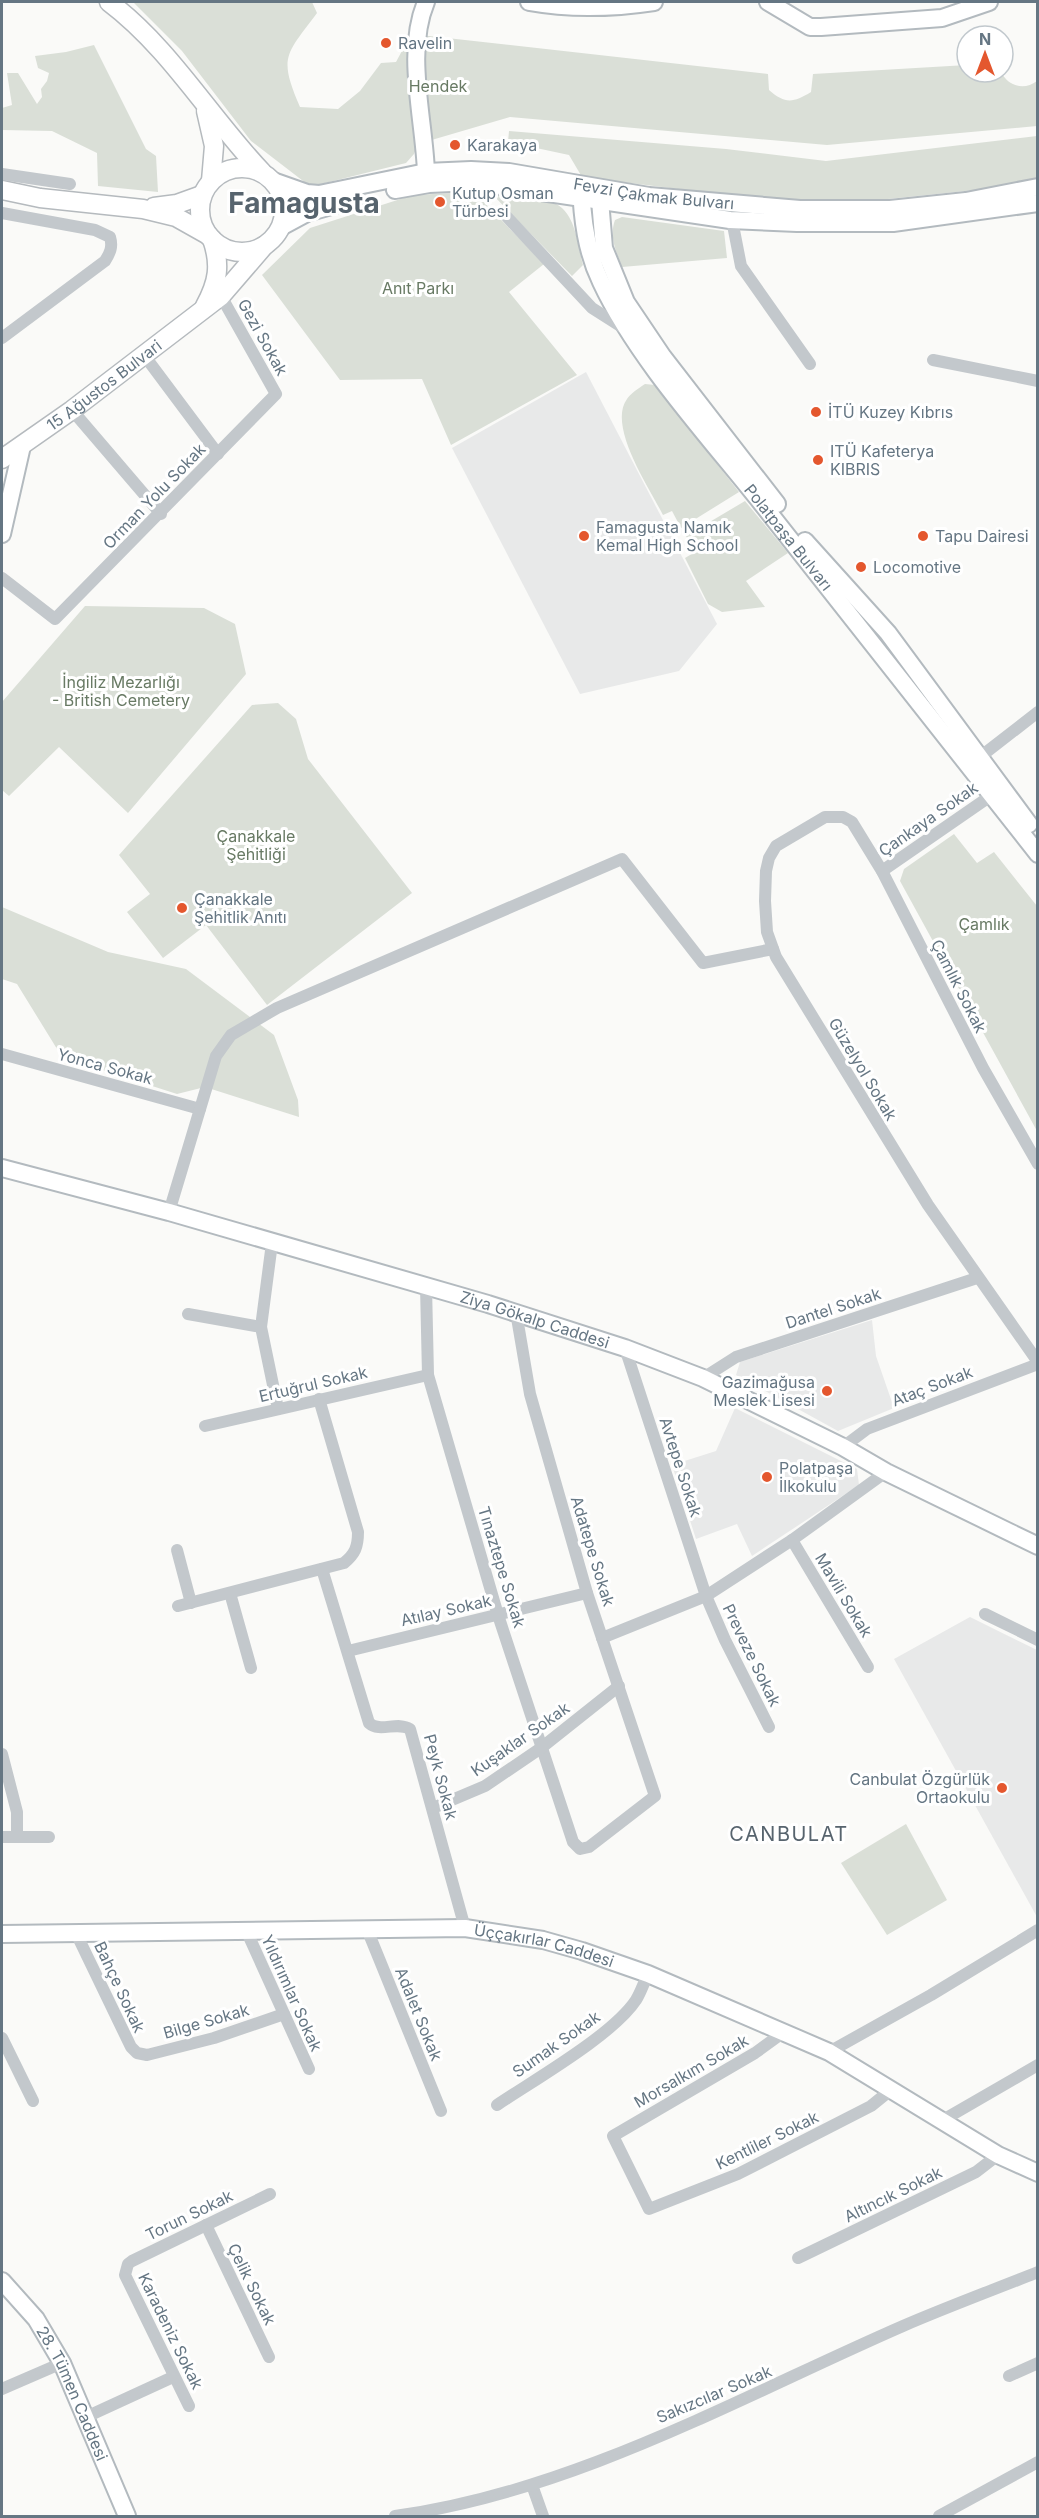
<svg xmlns="http://www.w3.org/2000/svg" width="1039" height="2518" font-family="Inter,sans-serif">
<rect width="100%" height="100%" fill="#fafaf8"/>
<g fill="#e8e9e9">
<polygon points="586,372 717,624 679,671 580,694 452,448"/>
<polygon points="872,1320 876,1356 894,1408 838,1431 736,1375 740,1362"/>
<polygon points="735,1408 857,1469 859,1485 752,1556 737,1524 696,1539 672,1465 716,1451"/>
<polygon points="970,1617 1037,1650 1037,1917 894,1659"/>
</g>
<g fill="#dadfd7">
<path d="M133 2H312L317 13C286 55 278 56 300 107L338 109 360 91 381 63 396 62 411 34 768 74 769 90C785 104 793 103 811 92L813 74 967 65V72H1001C1008 86 1024 91 1037 81V126L827 145 510 117 418 144 414 154 406 163 317 185 307 184 251 141 182 51Z"/>
<polygon points="94,45 146,149 156,156 158,192 98,186 97,153 52,131 2,130 2,108 12,105 7,73 18,73 37,104 42,97 41,89 47,81 49,73 38,68 35,56 66,52"/>
<polygon points="509,131 726,149 826,161 1037,136 1037,181 1004,187 888,199 775,201 582,177 569,155 508,142"/>
<polygon points="474,192 544,264 509,292 577,375 451,445 422,379 340,380 262,275 310,228 413,195"/>
<path d="M491 193 552 202C576 211 577 243 583 265L572 276Z"/>
<path d="M622 217 724 231 727 258 622 267C616 252 609 236 615 220Z"/>
<path d="M645 384 655 385 739 492 681 528 672 511 663 515C650 489 607 426 627 399 631 393 639 388 645 384Z"/>
<polygon points="745,501 788,553 746,581 765,607 722,612 708,604 685,558 695,552 686,536"/>
<polygon points="85,606 204,608 235,624 246,674 128,813 59,747 9,796 2,790 2,702"/>
<polygon points="278,703 296,719 308,759 412,893 267,1005 206,925 163,958 127,912 150,894 119,855 252,705"/>
<polygon points="954,834 977,863 994,852 1037,906 1037,1131 900,881 904,869"/>
<polygon points="2,907 108,952 186,969 274,1035 298,1100 299,1117 205,1087 177,1094 62,1057 17,984 2,979"/>
<polygon points="906,1824 947,1900 887,1935 841,1863"/>
</g>
<g fill="none" stroke-linecap="round" stroke-linejoin="round">
<g stroke="#b3babf" stroke-width="20">
<g id="secondary">
<path d="M529 2C568 9 614 8 654 2"/>
<polyline points="768,2 810,27 821,27 942,18 989,2"/>
<path d="M426 172C424 118 405 52 426 2"/>
<path id="s1" d="M273 181 307 193 319 194 426 172 471 170 509 172 649 196 800 209H890L966 201 1038 187"/>
<path id="s2" d="M581 185C582 218 586 251 601 282 637 359 709 437 763 505 855 621 947 737 1038 854"/>
<polyline points="599,188 604,248 626,302 663,357 777,504"/>
<polyline points="395,190 429,184 474,182 730,220 797,223 893,223 1038,203"/>
<polyline points="281,227 307,213 356,199"/>
<polyline points="2,534 22,446"/>
<polyline points="805,541 888,633 1029,824"/>
<path id="s3" d="M2 1168 169 1212 488 1304 625 1348 703 1378 843 1447 886 1472 1038 1546"/>
<path id="s4" d="M2 1934 465 1928 543 1940 582 1951 648 1974 829 2052 998 2155 1038 2173"/>
<path id="s5" d="M2 2281 36 2319 62 2363 127 2516"/>
</g>
</g>
<g stroke="#b5babe" stroke-width="21">
<g id="primary">
<path d="M109 2C170 48 209 116 262 172"/>
<polyline points="206,111 214,146 211,181"/>
<circle cx="242" cy="210" r="42"/>
<polyline points="2,190 40,198 143,209 176,217 208,235"/>
<polyline points="154,207 177,204 202,195"/>
<path d="M205 306C218 282 221 265 212 239"/>
<path id="s6" d="M2 459 72 410 221 296 264 246"/>
</g>
</g>
<g stroke="#c3c8cc" stroke-width="12">
<polyline points="2,174 70,184"/>
<path d="M2 213 95 230 110 237C113 247 110 253 105 261L2 338"/>
<polyline points="507,217 592,308 625,329"/>
<polyline points="732,220 741,266 810,364"/>
<polyline points="144,355 218,454"/>
<polyline points="933,360 1038,381"/>
<polyline points="72,410 161,514"/>
<polyline points="2,578 55,619 276,394 221,296"/>
<polyline points="980,757 1038,712"/>
<polyline points="882,871 992,795"/>
<polyline points="2,1054 200,1109"/>
<polyline points="1038,1164 983,1068 882,871 852,822 843,817 825,817 776,846 769,858 766,871 765,901 767,932 776,957 928,1205 1038,1362"/>
<polyline points="169,1212 216,1056 231,1035 277,1008 622,859 703,963 773,949"/>
<polyline points="272,1243 261,1327 278,1409"/>
<polyline points="426,1286 428,1375 498,1615 573,1842 580,1849 589,1847 655,1796 587,1593 530,1394 516,1312"/>
<polyline points="188,1314 261,1327"/>
<polyline points="625,1348 706,1596 725,1640 769,1727"/>
<polyline points="703,1378 736,1357 977,1278"/>
<polyline points="205,1426 428,1375"/>
<polyline points="843,1447 867,1429 1038,1364"/>
<polyline points="792,1540 868,1667"/>
<polyline points="177,1550 191,1603"/>
<path d="M322 1569 369 1723C380 1733 397 1721 410 1729L465 1928"/>
<polyline points="230,1593 251,1668"/>
<path d="M178 1606 344 1563C355 1554 358 1547 358 1532L319 1399"/>
<polyline points="985,1614 1038,1640"/>
<polyline points="602,1638 706,1596 792,1540 886,1472"/>
<polyline points="348,1651 587,1593"/>
<polyline points="2,1754 17,1812 17,1837"/>
<polyline points="433,1808 485,1786 541,1748 619,1686"/>
<polyline points="2,1837 49,1837"/>
<polyline points="367,1929 441,2111"/>
<polyline points="246,1930 309,2069"/>
<polyline points="76,1933 131,2047 137,2053 147,2055 214,2038 284,2014"/>
<polyline points="784,2032 755,2053 613,2136 649,2209 738,2174 871,2106 892,2089"/>
<polyline points="2,2038 33,2101"/>
<polyline points="829,2052 931,1995 1038,1930"/>
<path d="M497 2105C534 2080 613 2035 636 2000 641 1992 644 1982 648 1974"/>
<polyline points="943,2120 1038,2065"/>
<polyline points="206,2225 269,2357"/>
<polyline points="798,2258 976,2172 998,2155"/>
<polyline points="1009,2376 1038,2363"/>
<polyline points="2,2389 62,2363"/>
<polyline points="189,2406 125,2275 128,2264 132,2261 270,2194"/>
<polyline points="86,2417 173,2377"/>
<polyline points="532,2485 543,2516"/>
<path d="M395 2516C573 2492 740 2397 903 2326 947 2307 993 2290 1038 2272"/>
<polyline points="939,2516 1038,2462"/>
</g>
<use href="#secondary" stroke="#fff" stroke-width="16"/>
<use href="#primary" stroke="#fff" stroke-width="18"/>
</g>
<g fill="#e4572e" stroke="#fff" stroke-width="2">
<circle cx="386" cy="43" r="6"/>
<circle cx="455" cy="145" r="6"/>
<circle cx="440" cy="202" r="6"/>
<circle cx="816" cy="412" r="6"/>
<circle cx="818" cy="460" r="6"/>
<circle cx="584" cy="536" r="6"/>
<circle cx="923" cy="536" r="6"/>
<circle cx="861" cy="567" r="6"/>
<circle cx="182" cy="908" r="6"/>
<circle cx="827" cy="1391" r="6"/>
<circle cx="767" cy="1477" r="6"/>
<circle cx="1002" cy="1788" r="6"/>
</g>
<g text-anchor="middle" dominant-baseline="central" stroke-width="6" stroke-linejoin="round" paint-order="stroke">
<g font-size="16" fill="#657683" stroke="#fff" text-anchor="start">
<text x="398" y="43">Ravelin</text>
<text x="467" y="145">Karakaya</text>
<text x="452" y="193">Kutup Osman<tspan x="452" dy="18">Türbesi</tspan></text>
<text x="828" y="412">İTÜ Kuzey Kıbrıs</text>
<text x="830" y="451">ITÜ Kafeterya<tspan x="830" dy="18">KIBRIS</tspan></text>
<text x="596" y="527">Famagusta Namık<tspan x="596" dy="18">Kemal High School</tspan></text>
<text x="935" y="536">Tapu Dairesi</text>
<text x="873" y="567">Locomotive</text>
<text x="194" y="899">Çanakkale<tspan x="194" dy="18">Şehitlik Anıtı</tspan></text>
<text x="815" y="1382" text-anchor="end">Gazimağusa<tspan x="815" dy="18">Meslek Lisesi</tspan></text>
<text x="779" y="1468">Polatpaşa<tspan x="779" dy="18">İlkokulu</tspan></text>
<text x="990" y="1779" text-anchor="end">Canbulat Özgürlük<tspan x="990" dy="18">Ortaokulu</tspan></text>
</g>
<g font-size="16" fill="#687a64" stroke="#fff">
<text x="438" y="86">Hendek</text>
<text x="418" y="288">Anıt Parkı</text>
<text x="121" y="682">İngiliz Mezarlığı<tspan x="121" dy="18">- British Cemetery</tspan></text>
<text x="256" y="836">Çanakkale<tspan x="256" dy="18">Şehitliği</tspan></text>
<text x="984" y="924">Çamlık</text>
</g>
<g font-size="16" fill="#657683" stroke="#fff">
<text stroke="none"><textPath href="#s1" startOffset="387">Fevzi Çakmak Bulvarı</textPath></text>
<text transform="translate(263 337) rotate(61)">Gezi Sokak</text>
<text stroke="none"><textPath href="#s6" startOffset="126">15 Ağustos Bulvari</textPath></text>
<text transform="translate(154 496) rotate(-46)">Orman Yolu Sokak</text>
<text stroke="none"><textPath href="#s2" startOffset="417">Polatpaşa Bulvarı</textPath></text>
<text transform="translate(928 819) rotate(-35)">Çankaya Sokak</text>
<text transform="translate(959 986) rotate(63)">Çamlık Sokak</text>
<text transform="translate(105 1066) rotate(15)">Yonca Sokak</text>
<text transform="translate(863 1069) rotate(59)">Güzelyol Sokak</text>
<text transform="translate(833 1308) rotate(-18)">Dantel Sokak</text>
<text stroke="none"><textPath href="#s3" startOffset="554">Ziya Gökalp Caddesi</textPath></text>
<text transform="translate(313 1384) rotate(-13)">Ertuğrul Sokak</text>
<text transform="translate(932 1386) rotate(-21)">Ataç Sokak</text>
<text transform="translate(681 1467) rotate(72)">Avtepe Sokak</text>
<text transform="translate(593 1551) rotate(73)">Adatepe Sokak</text>
<text transform="translate(502 1567) rotate(73)">Tınaztepe Sokak</text>
<text transform="translate(844 1595) rotate(59)">Mavili Sokak</text>
<text transform="translate(446 1610) rotate(-13)">Atılay Sokak</text>
<text transform="translate(752 1655) rotate(64)">Preveze Sokak</text>
<text transform="translate(520 1739) rotate(-35)">Kuşaklar Sokak</text>
<text transform="translate(441 1777) rotate(75)">Peyk Sokak</text>
<text stroke="none"><textPath href="#s4" startOffset="544">Üççakırlar Caddesi</textPath></text>
<text transform="translate(120 1987) rotate(65)">Bahçe Sokak</text>
<text transform="translate(292 1993) rotate(66)">Yıldırımlar Sokak</text>
<text transform="translate(419 2014) rotate(68)">Adalet Sokak</text>
<text transform="translate(206 2021) rotate(-16)">Bilge Sokak</text>
<text transform="translate(556 2044) rotate(-35)">Sumak Sokak</text>
<text transform="translate(691 2071) rotate(-30)">Morsalkım Sokak</text>
<text transform="translate(767 2140) rotate(-26)">Kentliler Sokak</text>
<text transform="translate(893 2194) rotate(-26)">Altıncık Sokak</text>
<text transform="translate(189 2215) rotate(-26)">Torun Sokak</text>
<text transform="translate(252 2284) rotate(64)">Çelik Sokak</text>
<text transform="translate(171 2331) rotate(64)">Karadeniz Sokak</text>
<text stroke="none"><textPath href="#s5" startOffset="134">28. Tümen Caddesi</textPath></text>
<text transform="translate(714 2394) rotate(-23)">Sakızcılar Sokak</text>
</g>
<g font-size="20" letter-spacing="1.5" fill="#57646e" stroke="#fff">
<text x="789" y="1834">CANBULAT</text>
</g>
<g font-size="28" font-weight="bold" fill="#57646e" stroke="#fff">
<text x="304" y="203">Famagusta</text>
</g>
</g>
<rect width="1039" height="2518" fill="none" stroke="#657683" stroke-width="6"/>
<g transform="translate(985 54)"><circle r="28" fill="#ffffff" stroke="#c1c8cd" stroke-width="1.5"/>
<path d="M0-4.5L10 22L0 15L-10 22Z" fill="#e4572e"/>
<text y="-9" font-size="16" font-weight="bold" text-anchor="middle" fill="#657683">N</text>
</g>
</svg>
